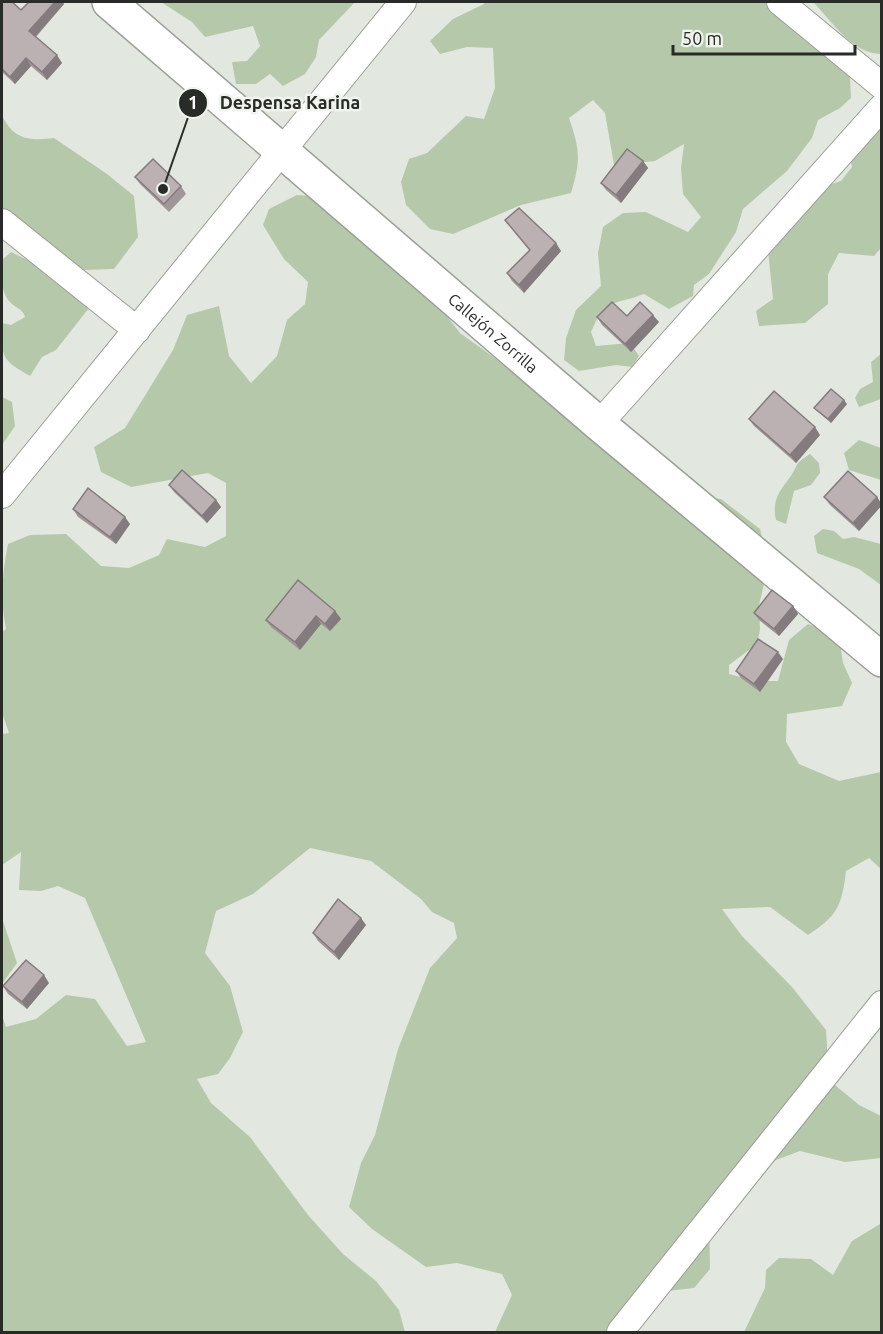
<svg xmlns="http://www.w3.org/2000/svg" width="883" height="1334" font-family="Ubuntu,sans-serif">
<rect width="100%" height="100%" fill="#e2e8df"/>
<g fill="#b6c8aa">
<polygon points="161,2 355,2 319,40 316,57 305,74 283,86 270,74 256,84 236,84 232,62 247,61 260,46 253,26 205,37 192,22"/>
<path d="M484 2H768L849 58 851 98 840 108 818 120 812 138 787 171 743 209 736 232 709 274 694 285 693 296 669 309 644 294C613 306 606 297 591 332L596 346 630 343 639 356 632 367 616 365 579 371 564 360 566 338 576 310 601 286 598 253 603 227 623 213 646 212 688 232 701 217 683 194 681 168 684 144 655 161 614 165 605 113 593 100 569 118C580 150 581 160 571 193L521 205 453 234 430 229 406 205 401 182 409 159 427 153 466 116 484 119 495 88 493 48 467 47 440 54 430 41 453 19 484 4Z"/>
<path d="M813 2H881V54C852 54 831 20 813 2Z"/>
<path d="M2 115C13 140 30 141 54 138L107 174 134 196 138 237 114 269 83 270 53 259 2 229Z"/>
<polygon points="881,124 881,248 874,256 839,253 828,274 828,304 805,323 759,326 756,311 773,299 768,250 825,186 841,181 852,167 848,147"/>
<path d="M297 195 319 197 380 249 408 283 435 301 460 333 549 397 673 496 721 499 760 529 764 545 765 580 759 605 760 630 757 644 729 665V674L756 681H778L789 640 808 624 839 636 843 663 852 683 842 706 787 714 786 742 799 764 839 781 881 772V869L869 858 846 871C842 906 837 916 808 935L770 907 722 909 742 936 792 987 826 1030 829 1080 859 1105 881 1116V1158L845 1162 800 1151 741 1173 709 1216 710 1269 694 1288 650 1293 631 1332H495L512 1295 502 1274 457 1263 426 1267 372 1229 349 1207 361 1163 375 1135 398 1049 430 968 457 938 454 923 432 912 421 899 371 861 310 848 253 894 216 911 205 953 230 986 243 1032 230 1058 218 1074 197 1079 211 1103 250 1137 308 1215 343 1254 376 1281 399 1310 405 1332H2V1015L6 1027 36 1019 66 995 95 999 127 1046 146 1042 85 898 58 886 41 891 19 890 21 852 2 865V734L9 733 2 713V632L6 629C0 600 2 574 8 544L30 535 66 534 101 566 129 568 159 555 167 539 205 547 226 536V483L208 473 131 487 101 472 94 447 125 428 173 350 187 315 219 306 229 356 251 383 277 356 287 320 305 304 308 282 284 259 263 225 269 209Z"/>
<path d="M11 252 96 293 89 308 56 350 42 357 30 376C0 359 2 357 2 323L11 325 25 317C23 309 17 309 11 303 0 293 2 275 2 260Z"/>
<polygon points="881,354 881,399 859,407 855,398 860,389 873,382 871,362"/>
<polygon points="2,397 12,402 15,426 2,445"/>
<polygon points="859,440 881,448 881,480 849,470 844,453"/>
<path d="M810 454 819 463 820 473 811 485 794 491 786 524 776 520C772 502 778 493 788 480 799 466 792 465 810 454Z"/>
<polygon points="823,529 834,531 843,539 854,537 881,544 881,585 859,569 817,553 814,536"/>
<polygon points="2,918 17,963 2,984"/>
<polygon points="880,1224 881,1332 744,1332 765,1288 766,1270 779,1258 811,1259 833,1275 852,1241"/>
</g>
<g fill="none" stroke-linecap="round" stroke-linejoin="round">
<g stroke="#9a9f97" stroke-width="28">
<g id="minor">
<polyline points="780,2 882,86"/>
<polyline points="2,222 137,330"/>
<polyline points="599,424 882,107"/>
<polyline points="2,495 403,2"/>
<polyline points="620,1332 882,1004"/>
</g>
</g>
<g stroke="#9a9f97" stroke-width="36">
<g id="tertiary">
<path id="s1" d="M109 2 599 424 882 660"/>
</g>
</g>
<use href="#minor" stroke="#fff" stroke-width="26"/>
<use href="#tertiary" stroke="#fff" stroke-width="33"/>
</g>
<g fill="#a19799">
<polygon points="2,2 21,10 64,4 36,37 62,63 47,80 31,66 15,84 2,72"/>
<polygon points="643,161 648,168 621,203 606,190 601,183"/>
<polygon points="135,177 181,186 186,194 169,212 140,184"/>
<polygon points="505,220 561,251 524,293 512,281 507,273 530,251"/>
<polygon points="627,316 659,322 631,352 602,325 597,317"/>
<polygon points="847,404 831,423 817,411 814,408"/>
<polygon points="749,419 820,435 796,463 754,426"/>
<polygon points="169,485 216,500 221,507 207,523 174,492"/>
<polygon points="824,497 877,497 882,505 859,531 830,505"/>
<polygon points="73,509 130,524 116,544 78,517"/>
<polygon points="793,606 798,614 779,636 759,620 754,613"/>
<polygon points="335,611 341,619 330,631 321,624 300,650 271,627 266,620"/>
<polygon points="783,659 760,692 741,678 736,671"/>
<polygon points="366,925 339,960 318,941 313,933"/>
<polygon points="49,983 27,1009 8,994 3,986"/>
</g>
<g fill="#837b7d">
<polygon points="55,2 63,2 64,4 34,38 29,31"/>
<polygon points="57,55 62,63 47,80 42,72"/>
<polygon points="26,58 31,66 15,84 10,77"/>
<polygon points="643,161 648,168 621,203 616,195"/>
<polygon points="556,243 561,251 524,293 519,285"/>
<polygon points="653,315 659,322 631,352 625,344"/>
<polygon points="844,400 847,404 831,423 828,419"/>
<polygon points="815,427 820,435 796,463 790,455"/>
<polygon points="877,497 882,505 859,531 853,523"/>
<polygon points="216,500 221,507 207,523 202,516"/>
<polygon points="125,517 130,524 116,544 110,537"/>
<polygon points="793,606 798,614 779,636 774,629"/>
<polygon points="335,611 341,619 330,631 325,624"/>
<polygon points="316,616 321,624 300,650 295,642"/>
<polygon points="778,652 783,659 760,692 754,684"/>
<polygon points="361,918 366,925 339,960 334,952"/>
<polygon points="44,975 49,983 27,1009 22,1002"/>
</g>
<g fill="#bbb0b2" stroke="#837b7d" stroke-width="1.5">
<polygon points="2,2 12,2 21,10 29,2 55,2 29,31 57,55 42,72 26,58 10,77 2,69"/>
<polygon points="627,149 643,161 616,195 601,183"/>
<polygon points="153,159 181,186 164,204 135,177"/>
<polygon points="519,208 556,243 519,285 507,273 530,250 505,220"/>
<polygon points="612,302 627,316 640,302 653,315 625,344 597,317"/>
<polygon points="831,389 844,400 828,419 814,408"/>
<polygon points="774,391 815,427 790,455 749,419"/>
<polygon points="182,470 216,500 202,516 169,485"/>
<polygon points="848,471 877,497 853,523 824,497"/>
<polygon points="88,488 125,517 110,537 73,509"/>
<polygon points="298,580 335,611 325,624 316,616 295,642 266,620"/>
<polygon points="772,590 793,606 774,629 754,613"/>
<polygon points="758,639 778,652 754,684 736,671"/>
<polygon points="338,899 361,918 334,952 313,933"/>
<polygon points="26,960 44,975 22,1002 3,986"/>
</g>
<g text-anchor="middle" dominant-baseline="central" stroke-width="5" stroke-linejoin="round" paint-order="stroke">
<g font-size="16" fill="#292b28" stroke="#eff5ec">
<text stroke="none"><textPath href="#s1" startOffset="507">Callejón Zorrilla</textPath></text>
</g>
</g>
<path fill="none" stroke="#292b28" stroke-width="2" d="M163 189L193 103"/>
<g fill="#292b28" stroke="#eff5ec" stroke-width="2">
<circle cx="163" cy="189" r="6"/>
<circle cx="193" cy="103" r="15"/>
</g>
<g font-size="18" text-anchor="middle" font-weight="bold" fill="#fff">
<text x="193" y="109">1</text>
</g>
<g font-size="18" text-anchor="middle" font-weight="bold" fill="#292b28" stroke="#eff5ec" stroke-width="5" stroke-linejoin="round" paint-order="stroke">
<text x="290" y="109">Despensa Karina</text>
</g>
<rect width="883" height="1334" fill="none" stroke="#292b28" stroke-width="6"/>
<path d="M673 45v9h182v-9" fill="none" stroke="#292b28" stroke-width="3"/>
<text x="682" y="45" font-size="18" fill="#292b28" stroke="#eff5ec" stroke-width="4.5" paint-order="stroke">50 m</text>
</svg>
